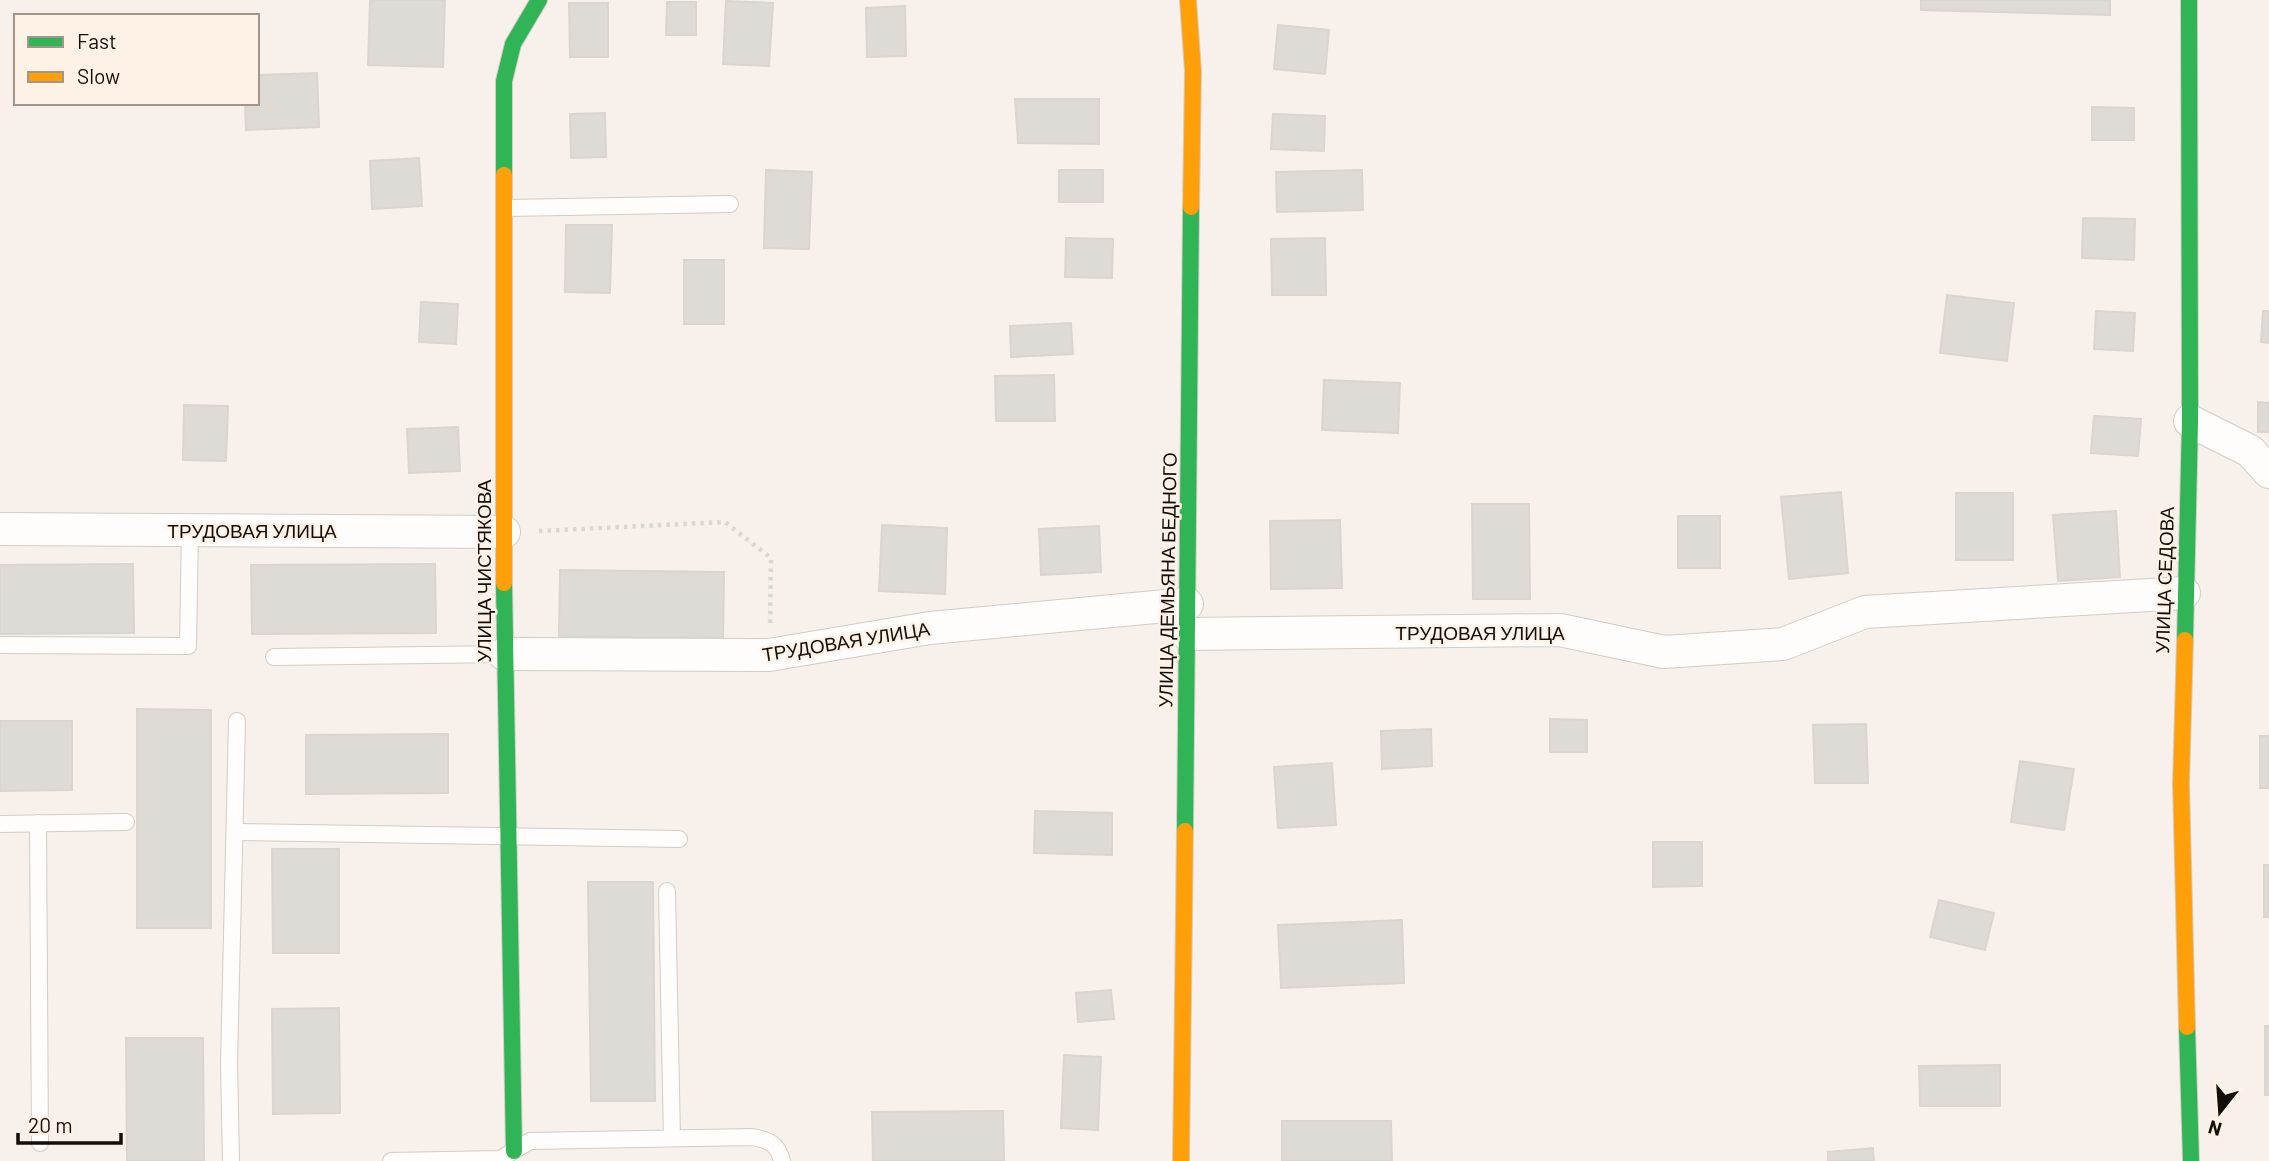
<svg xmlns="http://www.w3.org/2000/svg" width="2269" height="1161" font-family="Barlow,sans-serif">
<rect width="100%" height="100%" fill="#f8f1eb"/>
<g fill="#dedad5" stroke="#dad5d0" stroke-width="2">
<polygon points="370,0 445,0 443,67 368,65"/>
<polygon points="1921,0 2110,0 2110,15 1921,10"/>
<polygon points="726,1 773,3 769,66 723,64"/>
<polygon points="667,2 696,2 696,35 666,35"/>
<polygon points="569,3 608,3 608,57 570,57"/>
<polygon points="905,6 906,56 867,57 866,8"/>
<polygon points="1278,25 1329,30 1325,74 1274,69"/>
<polygon points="317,73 319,127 246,130 245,103 257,103 257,75"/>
<polygon points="1015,99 1099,99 1099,144 1018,143"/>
<polygon points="2092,107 2134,108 2134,140 2092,140"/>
<polygon points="605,113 606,157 571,158 570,114"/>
<polygon points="1273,114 1325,116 1324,151 1271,149"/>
<polygon points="419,158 422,206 372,209 370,161"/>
<polygon points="766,170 812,172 809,249 764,248"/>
<rect x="1059" y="170" width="44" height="32"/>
<polygon points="1362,170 1363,210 1277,212 1276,172"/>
<polygon points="2083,218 2135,219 2134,260 2082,258"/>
<polygon points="566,225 612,225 610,293 565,292"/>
<polygon points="1066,238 1113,239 1112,278 1065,277"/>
<polygon points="1325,238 1326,295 1272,295 1271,239"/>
<rect x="684" y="260" width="40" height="64"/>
<polygon points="1947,295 2014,303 2007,361 1940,353"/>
<polygon points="421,302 458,304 456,344 419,342"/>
<polygon points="2096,311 2135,313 2133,351 2094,349"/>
<polygon points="2263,311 2269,311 2269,343 2261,342"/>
<polygon points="1071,323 1073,354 1011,357 1010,326"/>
<polygon points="1054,375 1055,421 996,421 995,376"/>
<polygon points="1324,380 1400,383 1398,433 1322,430"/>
<polygon points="2258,402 2269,403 2269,432 2258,432"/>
<polygon points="184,405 228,406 226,461 183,460"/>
<polygon points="2094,416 2141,419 2138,456 2091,453"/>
<polygon points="458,427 460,471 409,473 407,429"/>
<polygon points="1841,492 1848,573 1789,579 1781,497"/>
<rect x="1956" y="493" width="57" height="67"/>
<polygon points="1472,504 1529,504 1530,599 1473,599"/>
<polygon points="2116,511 2120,577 2058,581 2053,515"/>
<rect x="1678" y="516" width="42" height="52"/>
<polygon points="1340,520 1342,588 1271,589 1270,521"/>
<polygon points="882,525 947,528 945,594 879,591"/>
<polygon points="1099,526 1101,572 1041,575 1039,529"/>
<polygon points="133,564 134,633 0,634 0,565"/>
<polygon points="435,564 436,633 252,634 251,565"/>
<polygon points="560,570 724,572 723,638 559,636"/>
<polygon points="137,709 211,710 211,928 137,928"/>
<polygon points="1550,719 1587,720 1587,752 1550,752"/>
<polygon points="0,721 72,721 72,790 0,791"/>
<polygon points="1866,724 1868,783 1815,783 1813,725"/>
<polygon points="1431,729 1432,766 1382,769 1381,731"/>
<polygon points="448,734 448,793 306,794 306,735"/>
<rect x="2260" y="736" width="9" height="52"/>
<polygon points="2020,761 2074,769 2064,830 2011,822"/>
<polygon points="1332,763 1336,825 1278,828 1274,767"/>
<polygon points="1035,811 1112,813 1112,855 1034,853"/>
<polygon points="1653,842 1702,842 1702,886 1653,887"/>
<polygon points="272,849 339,849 339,953 273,953"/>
<rect x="2264" y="865" width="5" height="52"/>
<polygon points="588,882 653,882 655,1101 591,1101"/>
<polygon points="1939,900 1994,913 1985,950 1930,937"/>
<polygon points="1402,920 1404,983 1281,988 1278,925"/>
<polygon points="1111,990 1114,1019 1078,1022 1076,993"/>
<polygon points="339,1008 340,1113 273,1114 272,1009"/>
<rect x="2265" y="1026" width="4" height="69"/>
<polygon points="126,1038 203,1038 204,1161 127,1161"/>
<polygon points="1064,1055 1101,1057 1098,1130 1061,1128"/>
<polygon points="2000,1065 2000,1106 1920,1106 1919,1066"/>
<polygon points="1003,1111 1004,1161 873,1161 872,1112"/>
<polygon points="1282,1121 1391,1121 1392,1161 1282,1161"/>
<polygon points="1873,1148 1874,1161 1828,1161 1828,1152"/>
</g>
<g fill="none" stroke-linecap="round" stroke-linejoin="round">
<g stroke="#d1ccc7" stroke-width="18">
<g id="lane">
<polyline points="504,208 730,204"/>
<polyline points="0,645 188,646 190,530"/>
<polyline points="274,657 504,654"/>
<polyline points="38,823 40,1143"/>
<polyline points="0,824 126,822"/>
<polyline points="235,832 679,839"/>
<polyline points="667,891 672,1138"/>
<polyline points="231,1161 229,1063 237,721"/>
<path d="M391 1161 500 1159 530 1141 752 1137C769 1140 778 1144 782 1161"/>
</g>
</g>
<g stroke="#d1ccc7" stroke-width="34">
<g id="street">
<polyline points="2190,421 2250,451 2269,472"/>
<polyline points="0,529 504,532"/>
<polyline points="1187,634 1560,630 1664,652 1783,644 1865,612 2184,593"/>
<polyline points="504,654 769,655 930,628 1187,604"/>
</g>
</g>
<g stroke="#d1ccc7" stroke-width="18">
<g id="fast">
<polyline points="504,175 504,81 513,44 539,0"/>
<polyline points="504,583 514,1151"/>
<polyline points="2185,640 2190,421 2189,0"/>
<polyline points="1185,831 1191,207"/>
<polyline points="2187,1027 2191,1161"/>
</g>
</g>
<g stroke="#d1ccc7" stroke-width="18">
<g id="slow">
<polyline points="1188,0 1193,71 1191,207"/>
<polyline points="504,175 504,583"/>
<polyline points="2185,640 2181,784 2187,1027"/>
<polyline points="1181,1161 1185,831"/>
</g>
</g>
<polyline stroke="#d9d7d5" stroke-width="4.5" stroke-dasharray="3.5 5" stroke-linecap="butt" points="539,531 725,522 771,558 770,623"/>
<use href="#lane" stroke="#fefdfc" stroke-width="16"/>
<use href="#street" stroke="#fefdfc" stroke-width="32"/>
<use href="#fast" stroke="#30b455" stroke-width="16"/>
<use href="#slow" stroke="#ff9f0a" stroke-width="16"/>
</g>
<g text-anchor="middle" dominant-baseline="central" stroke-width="5" stroke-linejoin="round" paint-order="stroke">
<g font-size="19" fill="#120e0a" stroke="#fef1e5">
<text x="252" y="530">ТРУДОВАЯ УЛИЦА</text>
<text transform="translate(483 571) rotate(-90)">УЛИЦА ЧИСТЯКОВА</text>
<text transform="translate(1167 580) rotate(-89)">УЛИЦА ДЕМЬЯНА БЕДНОГО</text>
<text transform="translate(2164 580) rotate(-88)">УЛИЦА СЕДОВА</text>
<text x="1480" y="632">ТРУДОВАЯ УЛИЦА</text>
<text transform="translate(846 641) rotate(-9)">ТРУДОВАЯ УЛИЦА</text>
</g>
</g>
<rect x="14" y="14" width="245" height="91" fill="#fef1e5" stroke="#a0968d" stroke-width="2"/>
<rect x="28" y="37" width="35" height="10" fill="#30b455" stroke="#a0968d" stroke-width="2"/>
<text x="77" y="49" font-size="21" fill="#120e0a">Fast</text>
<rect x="28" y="72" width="35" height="10" fill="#ff9f0a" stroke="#a0968d" stroke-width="2"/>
<text x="77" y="84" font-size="21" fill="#120e0a">Slow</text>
<g transform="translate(2220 1112) rotate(197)" stroke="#fef1e5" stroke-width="5" paint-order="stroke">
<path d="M0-5L12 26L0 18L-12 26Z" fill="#120e0a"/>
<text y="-10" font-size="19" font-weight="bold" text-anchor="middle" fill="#120e0a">N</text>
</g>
<path d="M18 1133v10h103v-10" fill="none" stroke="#120e0a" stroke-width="3.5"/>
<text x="28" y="1133" font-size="21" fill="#120e0a" stroke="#fef1e5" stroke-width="5" paint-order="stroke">20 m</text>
</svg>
